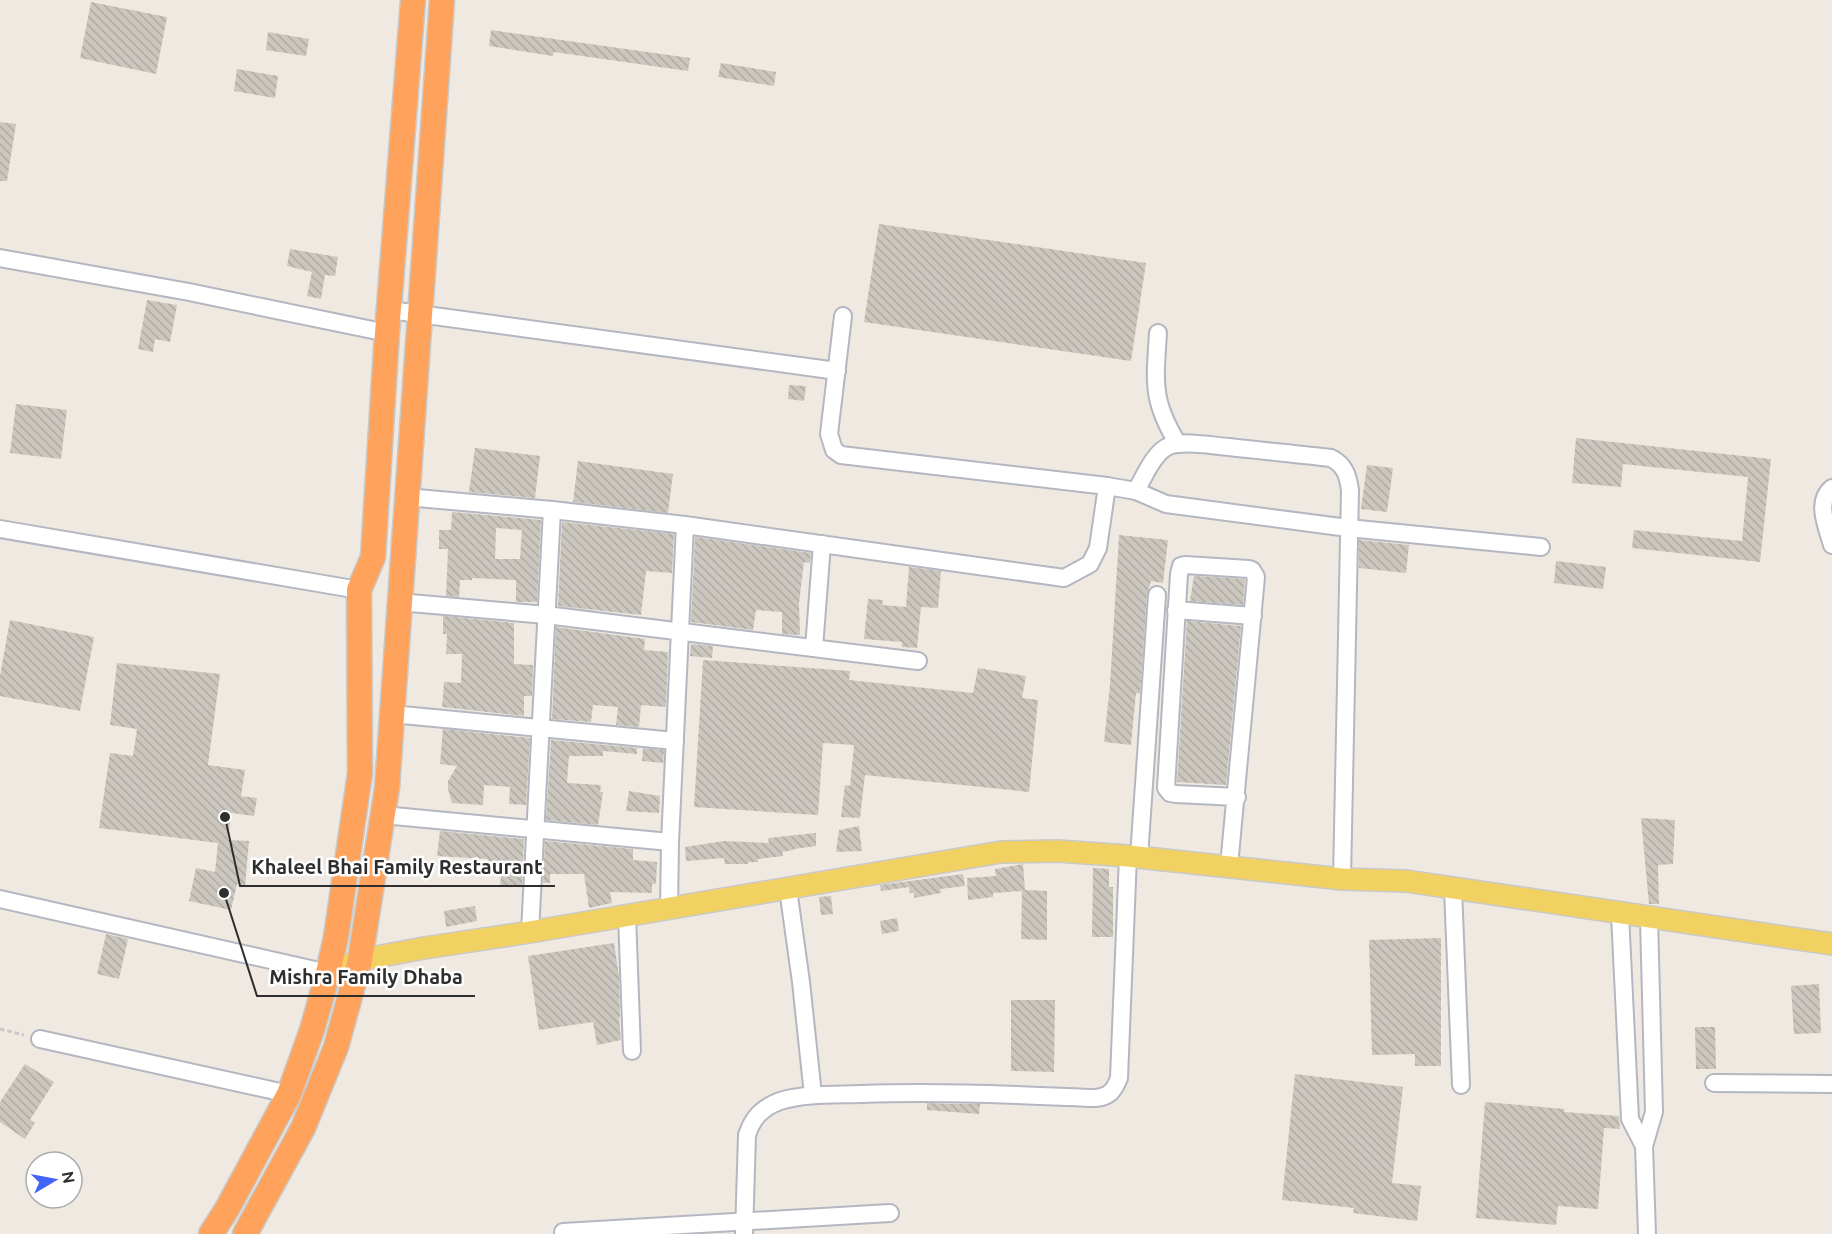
<svg xmlns="http://www.w3.org/2000/svg" width="1832" height="1234" font-family="Ubuntu,sans-serif">
<defs>
<pattern id="building-back-hatch" width="6" height="6" patternUnits="userSpaceOnUse" patternTransform="scale(1.5)"><rect width="6" height="6" fill="#cbc7bf"/><path d="M-1 5l2 2M0 0l6 6M5-1l2 2" fill="none" stroke="#afaba4"/></pattern>
</defs>
<rect width="100%" height="100%" fill="#efe9e1"/>
<g fill="url(#building-back-hatch)" fill-rule="evenodd">
<polygon points="91,2 167,17 156,74 80,58"/>
<polygon points="491,30 690,58 688,71 554,52 553,56 489,46"/>
<polygon points="268,32 309,39 306,56 266,50"/>
<polygon points="721,63 776,72 774,86 718,77"/>
<polygon points="237,69 278,76 275,98 234,91"/>
<polygon points="0,122 16,124 7,181 0,181"/>
<polygon points="879,224 1146,263 1131,361 864,322"/>
<polygon points="290,249 338,257 335,276 325,275 321,299 307,296 312,272 287,266"/>
<polygon points="147,300 177,305 170,342 155,339 153,352 138,349"/>
<polygon points="789,385 806,386 804,401 788,399"/>
<polygon points="16,404 67,410 61,459 10,453"/>
<polygon points="1576,438 1771,459 1760,562 1632,548 1634,530 1742,541 1748,477 1623,464 1621,487 1572,483"/>
<polygon points="475,448 540,456 535,498 469,492"/>
<polygon points="578,461 673,474 668,513 573,502"/>
<polygon points="1367,465 1393,468 1387,512 1361,509"/>
<path d="M452 512 541 520 537 602H516V580L472 578V580H460L459 597 446 596 448 549H439V530H451ZM496 528 522 530 520 559H495Z"/>
<polygon points="562,522 674,534 672,573 646,571 641,615 558,606"/>
<polygon points="1119,535 1168,540 1163,583 1151,581 1147,594 1140,694 1136,693 1131,745 1104,742 1110,685"/>
<polygon points="695,537 811,553 810,563 804,562 799,603 800,635 782,634 782,612 756,610 753,630 691,622"/>
<polygon points="1359,540 1409,545 1406,573 1359,568"/>
<polygon points="1556,561 1606,567 1603,589 1554,583"/>
<polygon points="909,567 941,571 938,608 921,607 917,648 902,647 902,642 864,639 868,599 883,600 882,605 906,607"/>
<polygon points="1194,576 1245,579 1243,605 1190,601"/>
<polygon points="443,616 514,623 514,664 533,665 532,696 524,696 524,716 442,707 444,682 461,683 462,654 446,654 447,634 443,634"/>
<polygon points="10,620 94,637 80,711 0,696 0,676"/>
<polygon points="1187,621 1241,626 1226,785 1177,782"/>
<polygon points="556,627 645,639 644,650 668,652 666,707 641,705 639,727 616,725 618,707 593,705 591,722 552,719"/>
<polygon points="691,644 713,646 712,658 690,656"/>
<polygon points="703,660 850,671 849,680 973,693 978,668 1026,676 1022,698 1038,700 1029,792 865,775 860,818 841,817 845,785 850,786 854,745 823,743 818,815 694,807"/>
<polygon points="117,663 220,674 208,765 245,770 241,796 257,798 254,816 231,813 228,840 249,841 245,886 237,884 231,910 189,901 196,868 215,872 218,843 99,828 110,753 133,756 137,729 110,725"/>
<polygon points="443,729 530,738 526,805 509,804 510,787 484,785 483,805 452,803 448,789 448,781 457,766 440,764"/>
<polygon points="551,740 637,748 637,754 603,751 603,756 569,756 567,783 601,785 600,792 603,792 598,825 546,820"/>
<polygon points="643,748 664,750 663,763 642,761"/>
<polygon points="629,791 660,796 659,813 626,811"/>
<polygon points="1641,818 1675,820 1673,864 1658,865 1659,904 1649,904"/>
<polygon points="859,826 862,851 836,852 839,830"/>
<polygon points="440,831 524,839 522,887 500,887 502,863 487,862 488,859 437,856"/>
<polygon points="816,833 816,846 794,849 794,850 782,852 783,856 758,859 758,862 748,862 748,864 725,864 724,858 686,861 685,847 724,841 769,843 768,838"/>
<polygon points="545,841 633,849 633,860 657,862 656,884 652,884 652,893 610,892 612,903 589,908 584,874 550,874 550,883 543,883"/>
<polygon points="1023,864 1025,890 1047,891 1047,940 1021,939 1022,891 993,893 993,897 968,900 967,878 996,876 995,869"/>
<polygon points="1093,868 1109,869 1109,887 1113,887 1113,937 1092,937"/>
<polygon points="963,874 965,886 940,889 941,893 914,898 914,893 910,893 909,887 881,891 880,885"/>
<polygon points="831,896 833,914 821,915 819,897"/>
<polygon points="475,906 477,921 446,927 444,911"/>
<polygon points="897,918 899,931 882,934 880,921"/>
<polygon points="106,934 128,939 119,979 97,974"/>
<polygon points="1441,938 1441,1066 1415,1066 1415,1054 1372,1055 1369,940"/>
<polygon points="614,943 619,976 620,1017 619,1018 621,1040 597,1045 593,1022 539,1030 528,956"/>
<polygon points="1819,984 1821,1033 1794,1034 1791,986"/>
<polygon points="1011,1000 1055,1000 1054,1072 1011,1071"/>
<polygon points="1695,1027 1715,1027 1716,1069 1696,1069"/>
<polygon points="25,1064 54,1082 30,1120 35,1123 25,1139 0,1122 0,1102"/>
<polygon points="1295,1074 1403,1087 1392,1183 1421,1186 1417,1221 1353,1213 1354,1208 1282,1200"/>
<polygon points="1485,1102 1565,1109 1564,1112 1619,1116 1620,1129 1604,1128 1598,1209 1558,1206 1556,1225 1476,1218"/>
<polygon points="927,1103 950,1104 980,1104 979,1114 927,1110"/>
</g>
<g fill="none" stroke-linecap="round" stroke-linejoin="round">
<g stroke="#b4b7c1" stroke-width="20">
<g id="minor">
<polyline points="0,258 189,292 387,333"/>
<polyline points="390,310 837,371"/>
<polyline points="843,316 829,434 834,450 841,455 1107,486 1136,491 1166,504 1348,528 1541,547"/>
<path d="M1158 333C1155 382 1151 400 1178 444"/>
<path d="M1832 488C1815 502 1827 527 1832 545"/>
<path d="M1136 491C1144 477 1154 452 1169 446 1184 440 1213 446 1229 447 1263 451 1297 454 1331 458 1345 465 1348 476 1350 490L1342 879"/>
<polyline points="406,497 552,510 685,525 1064,578 1090,564 1098,548 1107,486"/>
<polyline points="0,529 359,590"/>
<polyline points="399,602 546,615 918,661"/>
<polyline points="1176,610 1253,616"/>
<polyline points="814,648 822,544"/>
<polyline points="392,714 675,741"/>
<polyline points="383,815 670,842"/>
<polyline points="1139,857 1157,595"/>
<polyline points="1229,866 1256,577 1252,570 1249,569 1185,565 1181,566 1179,574 1166,788 1170,793 1176,794 1237,797"/>
<polyline points="788,889 801,982 813,1095"/>
<polyline points="1453,889 1461,1085"/>
<polyline points="0,899 328,973"/>
<polyline points="669,909 670,842 685,525"/>
<polyline points="1620,914 1630,1119 1644,1146"/>
<polyline points="627,915 632,1051"/>
<polyline points="530,932 552,510"/>
<polyline points="40,1039 289,1094"/>
<polyline points="1714,1083 1832,1084"/>
<polyline points="563,1232 890,1213"/>
<path d="M744 1234 747 1135C753 1117 762 1108 780 1101 806 1093 836 1095 862 1094 940 1091 1018 1095 1095 1098 1109 1097 1114 1091 1119 1078L1128 856"/>
<polyline points="1647,1234 1644,1146 1654,1112 1649,918"/>
</g>
</g>
<g stroke="#c9c9c9" stroke-width="24">
<polyline id="major" points="328,973 360,960 424,948 530,932 1001,852 1058,851 1128,856 1342,879 1406,881 1832,944"/>
</g>
<g stroke="#c9c9c9" stroke-width="27">
<g id="highway">
<polyline points="211,1234 227,1209 289,1094 312,1030 328,973 336,937 360,773 359,590 373,557 387,333 413,0"/>
<polyline points="245,1234 303,1128 336,1047 360,960 387,788 442,0"/>
</g>
</g>
<polyline stroke="#c9c9c9" stroke-width="3" stroke-dasharray="4.5 3" stroke-linecap="butt" points="0,1029 24,1035"/>
<use href="#minor" stroke="#fff" stroke-width="16"/>
<use href="#major" stroke="#f2d163" stroke-width="21"/>
<use href="#highway" stroke="#ffa35c" stroke-width="24"/>
</g>
<path fill="none" stroke="#2e2e2e" stroke-width="2" d="M225 817L240 886H555M224 893L257 996H475"/>
<g fill="#2e2e2e" stroke="#fff" stroke-width="2">
<circle cx="225" cy="817" r="6"/>
<circle cx="224" cy="893" r="6"/>
</g>
<g font-size="20" text-anchor="middle" font-weight="bold" fill="#2e2e2e" stroke="#fff" stroke-width="5" stroke-linejoin="round" paint-order="stroke">
<text x="397" y="874">Khaleel Bhai Family Restaurant</text>
<text x="366" y="984">Mishra Family Dhaba</text>
</g>
<g transform="translate(54 1180) rotate(80)"><circle r="28" fill="#ffffff" stroke="#ababab" stroke-width="1.5"/>
<path d="M0-4.5L10 22L0 15L-10 22Z" fill="#4264fb"/>
<text y="-9" font-size="16" font-weight="bold" text-anchor="middle" fill="#2e2e2e">N</text>
</g>
</svg>
